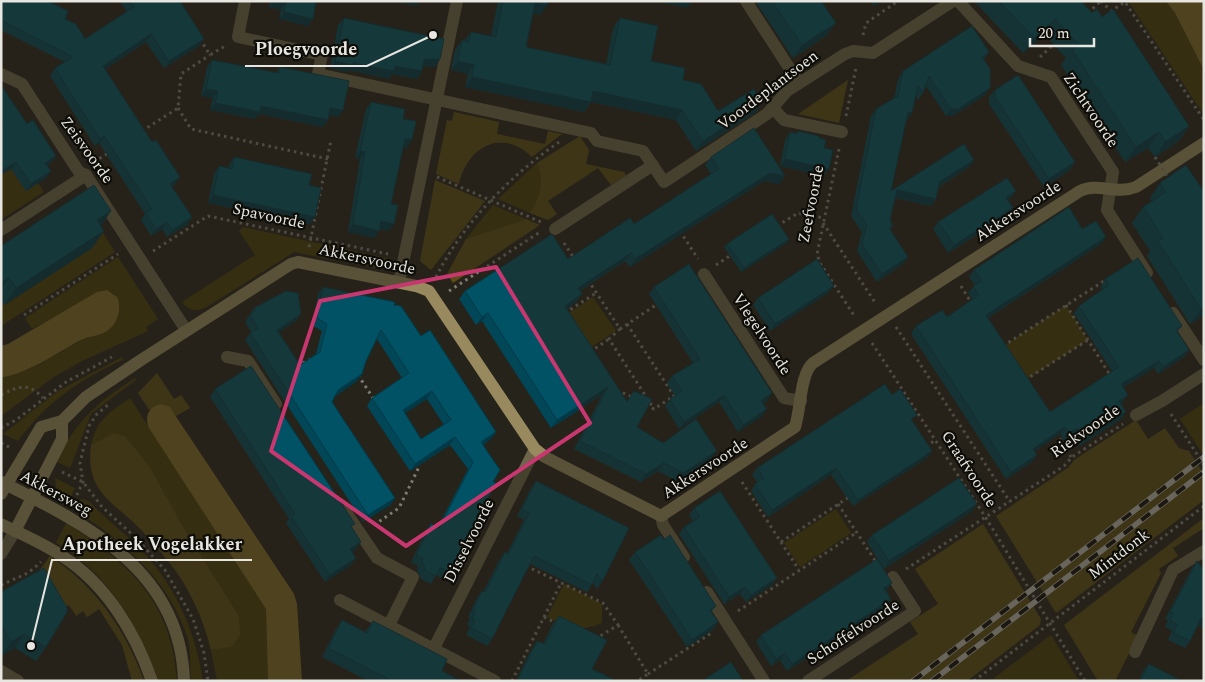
<svg xmlns="http://www.w3.org/2000/svg" width="1205" height="682" font-family="Spectral,serif">
<rect width="100%" height="100%" fill="#26231a"/>
<g fill="#4b3c08">
<polygon points="1128,1 1166,1 1175,13 1204,70 1204,115"/>
<polygon points="1,154 26,191 38,183 44,192 2,219"/>
<path d="M537 163C544 183 541 195 530 213L498 199Z"/>
<polygon points="493,205 526,219 466,239"/>
<polygon points="100,228 115,252 1,326 1,300 5,305 92,248"/>
<path d="M242 228 243 227 391 259 388 264 376 268 294 252 205 308C195 312 188 310 182 302L255 255 239 231Z"/>
<path d="M118 257 158 319 146 327 148 331 82 361 54 377 1 416V378C32 372 54 355 82 340 90 336 103 336 110 328 120 319 122 305 114 294L103 290 32 329 25 318Z"/>
<polygon points="593,297 616,331 588,349 566,315"/>
<polygon points="1066,305 1088,340 1023,382 1001,348"/>
<path d="M122 357 123 360C80 379 45 403 18 441L3 434 58 391Z"/>
<path d="M135 378 137 379 91 414 70 468 57 462C75 421 98 402 135 378Z"/>
<path d="M130 398 266 609 268 681H217L211 650 232 647 239 616 181 523 150 467 125 436 114 433 91 445C97 419 109 413 130 398Z"/>
<polygon points="1204,403 1204,456 1180,419"/>
<polygon points="55,478 75,488 67,506 56,489"/>
<path d="M82 499 89 501C103 517 121 530 136 545 174 582 195 629 203 681H191C190 667 191 652 188 639 170 581 123 540 74 510L77 502Z"/>
<polygon points="836,509 851,533 800,567 784,543"/>
<path d="M66 523C129 563 172 602 177 681H159C139 627 108 572 56 543Z"/>
<path d="M564 584 602 604V623C577 633 570 628 547 617Z"/>
<polygon points="1051,635 1079,681 990,681"/>
</g>
<g fill="#5c4c16">
<polygon points="848,80 839,123 798,114"/>
<path d="M454 112 499 122 497 134 545 144 548 131 562 134 532 157C502 127 467 147 459 184L436 174 447 120 452 121Z"/>
<path d="M580 136 589 150 586 164 624 172 626 175 611 185 598 168 548 201 557 214 548 220 530 213C541 195 544 183 537 163Z"/>
<polygon points="435,180 485,201 431,270 420,261"/>
<polygon points="526,219 540,225 453,283 447,274 466,239"/>
<polygon points="157,373 174,399 181,395 190,408 176,416 165,405 156,406 150,411 138,393"/>
<polygon points="1136,420 1148,439 1165,428 1179,448 1189,451 1204,474 1204,500 1056,613 996,516 1069,467 1074,460"/>
<path d="M114 433 125 436 150 467 181 523 239 616 240 634 232 647 211 650C203 618 189 586 168 561 157 547 145 533 132 521 105 497 86 486 91 445Z"/>
<polygon points="1204,518 1204,528 1173,548 1178,556 1159,569 1161,573 1131,632 1138,636 1115,681 1098,681 1064,625"/>
<polygon points="983,524 1041,619 1040,625 967,681 846,681 918,634 910,622 938,604 915,569"/>
<path d="M50 556C95 586 126 630 144 681H132L122 645 99 609 87 617 83 611 76 616 69 605 57 611 36 575Z"/>
</g>
<g fill="#826c26">
<polygon points="1166,1 1204,1 1204,70 1175,13"/>
<path d="M107 290 117 297C122 308 118 324 107 331 100 336 89 336 81 340 53 355 33 371 1 378V346L8 344 97 292Z"/>
<path d="M161 404 170 407 173 412 294 594 297 604 302 681H268L266 609 149 428C144 416 149 407 161 404Z"/>
</g>
<g fill="none" stroke-linecap="round" stroke-linejoin="round">
<g stroke="#7f7c75" stroke-width="3" stroke-dasharray="2.5 4" stroke-linecap="butt">
<polyline points="1101,1 1111,11 1125,2 1204,120"/>
<polyline points="1088,13 1101,1"/>
<polyline points="863,35 866,23 898,1"/>
<polyline points="200,39 210,55 225,46"/>
<polyline points="1040,57 1055,43"/>
<polyline points="178,108 191,129 328,159"/>
<polyline points="846,116 856,68"/>
<polyline points="142,131 178,108 181,74 210,55"/>
<polyline points="839,149 817,254 820,263 855,317"/>
<polyline points="94,162 110,152"/>
<polyline points="437,177 541,222"/>
<polyline points="823,223 876,304"/>
<polyline points="777,226 798,213 824,218"/>
<polyline points="680,231 698,259"/>
<polyline points="564,243 574,258"/>
<polyline points="309,247 331,140"/>
<polyline points="153,251 208,216 388,254"/>
<polyline points="716,265 731,255"/>
<path d="M436 277C463 223 510 176 559 142"/>
<polyline points="588,280 620,329 609,339 654,409"/>
<polyline points="961,286 972,304"/>
<polyline points="449,291 540,232"/>
<polyline points="1066,305 1110,375"/>
<polyline points="565,313 596,293"/>
<polyline points="24,315 118,254"/>
<polyline points="627,324 676,399"/>
<polyline points="896,327 1010,502"/>
<polyline points="620,329 659,303"/>
<polyline points="872,343 986,518 1085,681"/>
<polyline points="1003,346 1107,279"/>
<polyline points="590,352 609,339"/>
<polyline points="297,366 311,359"/>
<polyline points="358,375 375,401"/>
<polyline points="1025,380 1088,340"/>
<polyline points="617,390 632,397"/>
<path d="M1 395C19 386 28 382 43 398"/>
<polyline points="646,405 654,409 674,396"/>
<polyline points="1171,414 1204,465"/>
<polyline points="1,428 16,420 66,382 112,357"/>
<polyline points="1056,433 1071,457"/>
<polyline points="1,443 11,448"/>
<polyline points="926,447 935,440"/>
<polyline points="62,472 83,482 102,507 135,537 165,570 193,619 204,653 208,681"/>
<polyline points="742,482 799,570"/>
<polyline points="74,501 83,482 80,463 89,426 96,415 109,404"/>
<polyline points="838,504 876,562"/>
<polyline points="374,525 399,508 419,467 416,463"/>
<polyline points="781,542 849,497"/>
<polyline points="526,566 603,603 618,625 597,638"/>
<polyline points="906,569 1064,466 1072,457 1123,424"/>
<polyline points="1,585 28,573 41,562"/>
<polyline points="738,611 856,533"/>
<polyline points="544,617 556,623"/>
<polyline points="618,625 648,674 637,681"/>
<polyline points="648,674 713,632"/>
<polyline points="512,681 561,583"/>
<polyline points="974,681 1204,506"/>
</g>
<g stroke="#6e654a" stroke-width="12">
<polyline points="245,1 238,37 322,55 318,74 591,133 597,141 643,151 664,182 767,114 787,91 845,54 853,51 873,53 953,1"/>
<polyline points="746,1 799,83"/>
<polyline points="958,1 1018,66 1051,77 1113,172 1107,210 1147,273"/>
<polyline points="1,74 22,84 79,172 86,175 186,330"/>
<polyline points="773,108 784,120 842,132"/>
<polyline points="555,229 653,165"/>
<polyline points="1,230 86,175"/>
<polyline points="704,274 784,398 801,401"/>
<polyline points="399,282 457,1"/>
<polyline points="1173,313 1204,360"/>
<polyline points="227,357 248,361 276,404"/>
<polyline points="1136,415 1162,401 1204,374"/>
<polyline points="345,511 377,558 413,577 389,625"/>
<polyline points="661,516 663,525 684,557"/>
<polyline points="1,554 15,531"/>
<polyline points="707,592 764,681"/>
<polyline points="340,600 495,681"/>
<polyline points="434,648 535,449"/>
<polyline points="1135,652 1173,570 1204,551"/>
<polyline points="1,671 18,681"/>
<polyline points="808,681 915,611 893,577"/>
</g>
<g stroke="#988a5e" stroke-width="12">
<path d="M1 482C88 525 181 571 184 681"/>
<path d="M1 494 41 427 62 421 86 397 141 360 291 264 298 262 416 286 429 291 535 449 545 457 661 516 795 427C801 409 800 374 813 363L1080 191C1098 182 1115 195 1136 187L1204 143"/>
<path d="M1 524C21 534 43 543 62 556 106 584 135 632 152 681"/>
<polyline points="15,531 62,439 62,421"/>
</g>
<g stroke="#b8b5af" stroke-width="5.5">
<g id="rail">
<polyline points="913,681 1204,457"/>
<polyline points="932,681 1204,472"/>
</g>
</g>
<use href="#rail" stroke="#0e0d08" stroke-width="4" stroke-dasharray="11" stroke-linecap="butt"/>
<polyline stroke="#7f7c75" stroke-width="3" stroke-dasharray="2.5 4" stroke-linecap="butt" points="1155,157 1170,181"/>
</g>
<g fill="#014757" fill-rule="evenodd">
<polygon points="1,1 65,19 85,39 127,12 120,1 180,1 199,46 164,68 146,42 105,69 152,142 180,177 175,184 172,187 192,217 187,225 167,237 162,229 151,236 141,220 145,214 99,143 95,146 50,76 55,68 65,62 1,30"/>
<polygon points="270,1 316,1 308,26 279,19 281,10 269,7"/>
<polygon points="498,1 548,1 547,5 540,15 533,13 526,47 606,64 613,28 620,18 651,61 683,80 718,111 756,112 696,151 676,120 591,102 584,112 465,87 468,74 451,70 455,50 462,40 464,41 471,32 491,36"/>
<polygon points="755,1 821,1 836,23 826,36 793,58"/>
<polygon points="871,1 881,1 874,6"/>
<polygon points="974,1 1081,1 1092,13 1102,17 1189,126 1179,141 1155,157 1148,148 1125,162 1061,65 1066,58 1044,34 1023,53"/>
<polygon points="344,18 440,59 435,67 423,66 422,71 417,79 392,74 389,79 349,70 347,72 330,68 338,25"/>
<polygon points="989,52 984,59 990,88 985,95 953,116 946,116 926,86 923,93 918,100 916,96 912,113 907,120 906,120 891,191 974,160 969,167 939,187 936,199 931,206 895,198 890,220 893,226 890,230 908,257 903,264 877,282 857,251 862,232 851,216 871,116 876,109 894,99 898,79 903,71"/>
<polygon points="212,60 276,73 280,67 343,110 338,117 329,115 328,120 323,127 259,114 255,119 210,110 213,98 201,96 207,67"/>
<polygon points="1,85 51,163 47,166 51,171 46,178 26,191 11,169 1,175"/>
<polygon points="995,90 1070,170 1044,187 989,104 989,97"/>
<polygon points="371,102 403,119 407,148 403,147 391,204 389,231 380,229 374,238 348,232 360,159 355,158 366,109"/>
<polygon points="798,131 819,138 824,148 824,176 780,166 785,140 790,132 796,134"/>
<polygon points="234,157 309,185 315,217 310,224 208,203 214,174 219,166 229,168 229,165"/>
<polygon points="711,157 785,176 779,184 764,181 630,267 625,261 580,291 582,294 576,302 567,309 627,401 634,391 637,427 663,443 711,459 677,481 658,471 641,482 574,449 602,395 551,428 482,321 476,325 459,299 465,291 568,259 634,224 711,174 705,165"/>
<polygon points="1160,183 1204,192 1204,315 1190,324 1147,256 1150,251 1132,223 1143,207 1152,202 1150,198"/>
<polygon points="1011,198 1008,200 1013,208 1008,215 948,253 933,229 938,222"/>
<polygon points="101,226 104,231 92,248 4,305 1,300 1,246"/>
<polygon points="1082,229 1101,244 988,318 1050,412 1112,371 1074,313 1079,306 1103,290 1101,286 1105,279 1182,326 1177,332 1184,357 1158,374 1154,368 1123,387 1123,402 1121,404 1121,419 1080,446 1073,435 1064,441 1060,434 1035,451 1032,462 1006,479 911,334 916,326 947,317 972,299 968,293 975,285 969,277 974,270"/>
<polygon points="789,239 787,243 741,272 724,247 727,244"/>
<polygon points="834,286 828,293 770,331 753,305 758,298"/>
<path d="M323 287 394 305 421 336 491 439 483 445 493 482 453 566 448 574 447 573 443 579 436 575 431 584 421 579 417 570 418 566 411 562 426 531 431 524 438 527 468 469 450 445 410 471 367 406 372 398 402 378 377 339 366 361 362 374 357 381 335 396 332 402 395 498 390 505 363 522 245 340 251 332 245 322 254 308 301 314 296 321 279 332 300 365 316 354 322 331 312 325 318 294ZM427 399 444 425 421 439 404 413Z"/>
<polygon points="654,287 767,401 763,403 762,416 738,432 719,402 679,429 665,406 670,399 675,396 667,383 672,376 693,363 649,294"/>
<polygon points="215,389 352,528 356,549 352,552 351,565 325,582 286,523 289,519 210,397"/>
<polygon points="892,395 913,422 927,458 853,506 831,475 768,517 751,491 755,484 758,483 752,475 757,468"/>
<polygon points="536,481 602,582 597,589 593,583 587,592 530,564 492,639 487,646 466,635 470,627 467,625 470,618 468,617 477,598 482,591 483,592 500,559 505,552 507,553 524,520 517,516 531,488"/>
<polygon points="977,504 971,512 884,569 867,542 872,535"/>
<polygon points="694,508 777,578 772,585 746,602 740,594 724,604 679,534 684,527 693,521 689,515"/>
<polygon points="664,540 716,606 711,612 713,630 687,647 629,560 635,552"/>
<polygon points="1197,561 1198,626 1190,641 1185,648 1168,640 1172,631 1165,627 1168,620 1165,619 1192,568"/>
<polygon points="887,590 886,591 886,606 787,671 780,660 771,666 756,642 761,635"/>
<polygon points="1,592 46,647 36,661 15,648 1,656"/>
<polygon points="559,616 592,669 617,681 516,681 531,650 537,641 543,644 552,625"/>
<polygon points="342,620 365,632 373,621 442,671 461,681 368,681 322,657 336,629"/>
<polygon points="1149,664 1182,681 1139,681 1143,671"/>
</g>
<g fill="#013947">
<polygon points="273,1 280,1 286,2 281,10 269,7"/>
<polygon points="393,1 420,1 416,6"/>
<polygon points="655,1 692,1 687,8"/>
<polygon points="877,1 881,1 874,6"/>
<polygon points="535,3 547,5 540,15 528,12"/>
<polygon points="284,12 313,19 308,26 279,19"/>
<polygon points="1055,19 1044,34 1023,53 1034,38"/>
<polygon points="836,23 826,36 793,58 802,45"/>
<polygon points="151,34 146,42 98,74 103,66"/>
<polygon points="204,39 199,46 164,68 169,61"/>
<polygon points="424,59 440,59 435,67 419,66"/>
<polygon points="335,61 395,66 422,71 417,79 392,74 389,79 349,70 347,72 330,68"/>
<polygon points="458,61 474,65 468,74 451,70"/>
<polygon points="472,77 591,102 584,112 465,87"/>
<polygon points="990,88 985,95 953,116 946,116 951,109"/>
<polygon points="206,89 218,91 213,98 201,96"/>
<polygon points="593,91 682,110 676,120 586,101"/>
<polygon points="762,102 756,112 696,151 703,141"/>
<polygon points="215,103 261,106 328,120 323,127 259,114 255,119 210,110"/>
<polygon points="330,108 343,110 338,117 325,115"/>
<polygon points="908,112 912,113 907,120 903,119"/>
<polygon points="1189,126 1179,141 1155,157 1165,142"/>
<polygon points="1159,132 1148,148 1125,162 1136,147"/>
<polygon points="104,136 99,143 95,146 100,139"/>
<polygon points="405,139 412,140 407,148 400,146"/>
<polygon points="360,151 365,152 360,159 355,158"/>
<polygon points="56,156 51,163 40,170 45,163"/>
<polygon points="785,159 829,169 824,176 780,166"/>
<polygon points="974,160 969,167 934,189 939,182"/>
<polygon points="16,162 11,169 1,175 1,171"/>
<polygon points="1075,162 1070,170 1044,187 1049,179"/>
<polygon points="51,171 46,178 26,191 31,184"/>
<polygon points="770,173 785,176 779,184 764,181 630,267 635,259"/>
<polygon points="180,177 175,184 165,191 170,184"/>
<polygon points="897,190 936,199 931,206 892,197"/>
<polygon points="1016,191 1011,198 1001,205 1006,198"/>
<polygon points="213,195 315,217 310,224 208,203"/>
<polygon points="1013,208 1008,215 948,253 954,245"/>
<polygon points="111,211 100,228 97,220"/>
<polygon points="192,217 187,225 167,237 173,230"/>
<polygon points="381,221 394,224 389,231 376,229"/>
<polygon points="167,222 162,229 151,236 156,229"/>
<polygon points="353,224 379,231 374,238 348,232"/>
<polygon points="104,231 92,248 4,305 16,288"/>
<polygon points="1106,237 1101,244 981,322 986,315"/>
<polygon points="789,239 787,243 741,272 744,268"/>
<polygon points="631,253 625,261 572,296 578,288"/>
<polygon points="908,257 903,264 877,282 882,274"/>
<polygon points="9,278 1,289 1,283"/>
<polygon points="834,286 828,293 770,331 775,324"/>
<polygon points="582,294 576,302 559,314 565,306"/>
<polygon points="1204,307 1204,315 1190,324 1201,309"/>
<polygon points="488,313 482,321 476,325 482,317"/>
<polygon points="301,314 296,321 272,337 277,330"/>
<polygon points="1189,350 1184,357 1158,374 1163,367"/>
<polygon points="1159,361 1154,368 1116,392 1121,384"/>
<polygon points="362,374 357,381 333,398 338,390"/>
<polygon points="608,387 602,395 551,428 557,420"/>
<polygon points="432,391 427,399 398,418 403,410"/>
<polygon points="772,393 767,401 756,408 761,401"/>
<polygon points="724,395 719,402 679,429 684,422"/>
<polygon points="1128,395 1123,402 1114,408 1119,401"/>
<polygon points="767,409 762,416 738,432 743,425"/>
<polygon points="1126,412 1121,419 1080,446 1085,439"/>
<polygon points="1065,427 1060,434 1028,456 1033,449"/>
<polygon points="1078,428 1073,435 1064,441 1069,433"/>
<polygon points="496,432 491,439 476,449 481,442"/>
<polygon points="455,437 450,445 410,471 415,464"/>
<polygon points="717,451 711,459 677,481 683,473"/>
<polygon points="932,451 927,458 853,506 858,500"/>
<polygon points="1037,455 1032,462 1006,479 1011,472"/>
<polygon points="664,463 658,471 641,482 646,474"/>
<polygon points="836,468 831,475 768,517 772,510"/>
<polygon points="395,498 390,505 363,522 368,515"/>
<polygon points="977,504 971,512 884,569 889,561"/>
<polygon points="361,542 356,549 345,556 350,549"/>
<polygon points="356,558 351,565 325,582 330,575"/>
<polygon points="777,578 772,585 746,602 751,595"/>
<polygon points="892,583 887,590 879,595 884,588"/>
<polygon points="745,587 740,594 724,604 729,597"/>
<polygon points="891,599 886,606 787,671 792,664"/>
<polygon points="1201,618 1204,619 1204,628 1196,625"/>
<polygon points="718,622 713,630 687,647 692,640"/>
<polygon points="24,634 15,648 1,656 11,642"/>
<polygon points="785,653 780,660 771,666 776,659"/>
</g>
<g fill="#015265" stroke="#013947" fill-rule="evenodd">
<polygon points="1,1 48,1 68,11 65,19 76,24 85,39 134,7 130,1 180,1 204,39 169,61 151,34 103,66 152,142 156,140 180,177 170,184 192,217 173,230 167,222 156,229 146,213 152,209 104,136 100,139 55,68 73,57 1,20"/>
<polygon points="280,1 316,1 313,19 284,12 286,2"/>
<polygon points="503,1 548,1 547,5 535,3 526,47 610,65 620,18 658,26 651,61 685,68 683,80 701,84 718,111 754,89 762,102 703,141 682,110 593,91 591,102 472,77 474,65 458,61 462,40 469,42 471,32 496,37"/>
<polygon points="772,1 821,1 836,23 802,45"/>
<polygon points="999,1 1081,1 1092,13 1097,9 1102,17 1113,9 1189,126 1165,142 1159,132 1136,147 1072,50 1079,45 1055,19 1034,38"/>
<polygon points="344,18 444,39 440,59 424,59 422,71 395,66 394,71 353,63 352,65 335,61"/>
<polygon points="972,26 989,52 982,57 990,69 990,88 958,109 951,109 929,76 923,93 918,85 912,113 908,112 891,191 964,144 974,160 939,182 936,199 897,190 890,220 893,226 889,228 908,257 882,274 862,244 867,225 856,209 876,109 898,96 903,71"/>
<polygon points="212,60 279,73 280,67 349,81 343,110 330,108 328,120 261,106 260,112 215,103 218,91 206,89"/>
<polygon points="1018,75 1075,162 1049,179 995,97 995,90"/>
<polygon points="1,85 27,124 33,120 56,156 45,163 51,171 31,184 16,162 1,171 1,128 3,127 1,126"/>
<polygon points="371,102 405,109 403,119 416,121 412,140 405,139 391,204 398,205 394,224 381,221 379,231 353,224 365,152 360,151"/>
<polygon points="754,128 785,176 770,173 635,259 631,253 578,288 582,294 565,306 627,402 634,391 652,399 637,427 663,443 696,419 717,451 683,473 664,463 646,474 580,441 608,387 557,420 488,313 482,317 465,291 552,234 568,259 630,218 634,224 719,169 711,157"/>
<polygon points="798,131 819,136 819,138 826,140 824,148 833,150 829,169 785,159 790,132 798,134"/>
<polygon points="234,157 312,174 309,185 321,188 315,217 213,195 219,166 232,169"/>
<polygon points="1186,165 1204,192 1204,307 1201,309 1158,241 1163,238 1143,207 1166,192 1160,183"/>
<polygon points="1007,178 1016,191 1006,198 1013,208 954,245 938,222"/>
<polygon points="94,185 111,211 97,220 104,231 16,288 9,278 1,283 1,246"/>
<polygon points="1069,207 1082,229 1096,221 1106,237 986,315 1050,412 1119,367 1079,306 1109,285 1105,279 1138,258 1182,326 1176,330 1189,350 1163,367 1159,361 1121,384 1128,395 1119,401 1126,412 1085,439 1078,428 1069,433 1065,427 1033,449 1037,455 1011,472 916,326 942,310 947,317 979,295 973,286 982,281 974,270"/>
<polygon points="772,214 789,239 744,268 727,244"/>
<polygon points="817,259 834,286 775,324 758,298"/>
<polygon points="689,264 772,393 761,401 767,409 743,425 724,395 684,422 670,399 682,391 672,376 700,359 654,287"/>
<path d="M323 287 395 302 394 305 401 306 421 336 430 330 496 432 481 442 500 470 493 482 496 483 453 566 451 565 448 571 440 568 436 576 426 571 422 562 423 559 416 555 431 524 439 528 473 462 455 437 415 464 372 398 409 373 381 330 366 361 362 374 338 390 332 402 395 498 368 515 250 333 258 328 250 315 255 311 254 308 286 291 298 293 301 314 277 330 300 365 320 352 327 324 317 318ZM432 391 451 420 421 439 403 410Z"/>
<polygon points="251,366 355,524 351,526 361,542 350,549 356,558 330,575 291,516 295,514 215,389"/>
<polygon points="885,384 892,395 900,389 917,415 911,419 932,451 858,500 836,468 772,510 755,484 764,478 757,468"/>
<polygon points="959,478 977,504 889,561 872,535"/>
<polygon points="536,481 629,528 602,582 597,574 592,585 534,556 492,639 471,628 475,620 472,618 475,611 473,610 482,591 485,592 505,552 508,554 529,513 522,509"/>
<polygon points="720,491 777,578 751,595 745,587 729,597 684,527 700,517 694,508"/>
<polygon points="661,535 664,540 670,535 716,606 710,610 718,622 692,640 635,552"/>
<polygon points="877,559 892,583 884,588 891,599 792,664 785,653 776,659 761,635"/>
<polygon points="1197,561 1204,571 1204,619 1201,618 1190,641 1173,633 1177,624 1170,620 1173,613 1170,612"/>
<polygon points="44,568 67,608 67,612 46,647 24,634 11,642 1,624 1,592"/>
<polygon points="559,616 607,640 592,669 617,681 517,681 537,641 545,644"/>
<polygon points="342,620 367,633 373,621 447,659 442,671 461,681 392,681 328,648"/>
<polygon points="731,662 743,681 702,681"/>
<polygon points="1149,664 1182,681 1140,681"/>
</g>
<path d="M0 0H1205V682H0ZM496 267 590 423 406 546 271 451 320 301Z" fill="#26231a" fill-opacity=".55" fill-rule="evenodd"/>
<path fill="none" stroke="#c8376f" stroke-width="4" stroke-linejoin="round" d="M496 267 590 423 406 546 271 451 320 301Z"/>
<g text-anchor="middle" dominant-baseline="central" stroke-width="4.5" stroke-linejoin="round" paint-order="stroke">
<g font-size="16" fill="#e8e6e0" stroke="#0e0d08">
<text transform="translate(768 90) rotate(-37)">Voordeplantsoen</text>
<text transform="translate(1091 110) rotate(56)">Zichtvoorde</text>
<text transform="translate(87 150) rotate(54)">Zeisvoorde</text>
<text transform="translate(811 204) rotate(-79)">Zeefvoorde</text>
<text transform="translate(1018 211) rotate(-33)">Akkersvoorde</text>
<text transform="translate(269 216) rotate(12)">Spavoorde</text>
<text transform="translate(367 259) rotate(12)">Akkersvoorde</text>
<text transform="translate(762 334) rotate(57)">Vlegelvoorde</text>
<text transform="translate(1085 431) rotate(-35)">Riekvoorde</text>
<text transform="translate(705 468) rotate(-33)">Akkersvoorde</text>
<text transform="translate(969 469) rotate(57)">Graafvoorde</text>
<text transform="translate(56 493) rotate(28)">Akkersweg</text>
<text transform="translate(469 541) rotate(-63)">Disselvoorde</text>
<text transform="translate(1119 554) rotate(-37)">Mintdonk</text>
<text transform="translate(853 632) rotate(-33)">Schoffelvoorde</text>
</g>
</g>
<path fill="none" stroke="#e8e6e0" stroke-width="2" d="M433 35L367 66H245M31 646L52 560H252"/>
<g fill="#e8e6e0" stroke="#0e0d08" stroke-width="2">
<circle cx="433" cy="35" r="5"/>
<circle cx="31" cy="646" r="5"/>
</g>
<g font-size="18" text-anchor="middle" font-weight="bold" fill="#e8e6e0" stroke="#0e0d08" stroke-width="4.5" stroke-linejoin="round" paint-order="stroke">
<text x="306" y="55">Ploegvoorde</text>
<text x="152" y="550">Apotheek Vogelakker</text>
</g>
<rect width="1205" height="682" fill="none" stroke="#e8e6e0" stroke-width="5"/>
<path d="M1030 38v8h64v-8" fill="none" stroke="#e8e6e0" stroke-width="2.5"/>
<text x="1038" y="38" font-size="15" fill="#e8e6e0" stroke="#0e0d08" stroke-width="4" paint-order="stroke">20 m</text>
</svg>
